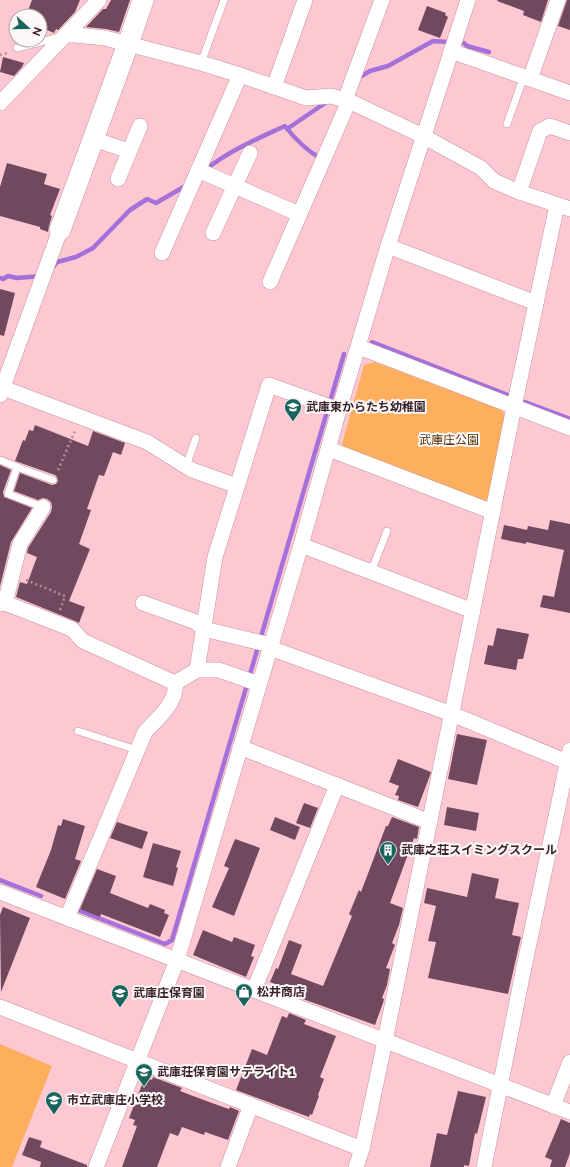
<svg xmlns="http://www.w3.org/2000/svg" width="570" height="1167" font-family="Raleway,'Noto Sans JP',sans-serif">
<rect width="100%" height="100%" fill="#fec8d3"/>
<g fill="#feaf5e">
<polygon points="374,362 501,409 506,418 488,500 482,503 345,449 342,444 364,365"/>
<polygon points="0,1044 52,1066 12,1167 0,1167"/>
</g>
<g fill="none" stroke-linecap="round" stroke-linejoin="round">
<g stroke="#a471da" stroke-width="4.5">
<polyline points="358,78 370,71 388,66 433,41 464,43 467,46 489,52"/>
<polyline points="287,129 328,101"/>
<path d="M205 170C230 150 257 139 285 126 295 139 306 150 320 158"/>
<polyline points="53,267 57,262 76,257 93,248 130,210 147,199 156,203 187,185"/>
<polyline points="0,278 3,279 8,276 17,278 41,276"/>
<polyline points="372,342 508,395"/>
<polyline points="331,398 344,354"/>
<polyline points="525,402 570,419"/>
<polyline points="0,880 41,896"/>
<polyline points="78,910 165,944 172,940 326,415"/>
</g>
</g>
<g fill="#71495f">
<polygon points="32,0 80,0 75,12 58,30 56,29 54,33 40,27 40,16 26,16"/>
<polygon points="111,0 130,0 119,32 106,29 86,27 103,9 106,9"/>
<polygon points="498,0 548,0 541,22 523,15 524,11 497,1"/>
<polygon points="567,0 570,0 570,30 558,26"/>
<polygon points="427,6 446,13 445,15 448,17 440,38 418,30"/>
<polygon points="3,57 24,63 22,67 14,76 0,72"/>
<polygon points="7,163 47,174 44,184 60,189 50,215 52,216 49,226 48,232 40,229 40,227 0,216 0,187"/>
<polygon points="0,289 15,293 4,336 0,335"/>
<polygon points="35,425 88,446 93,431 125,443 121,455 113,452 104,476 99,475 87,509 91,510 79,544 90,549 69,601 85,607 79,623 75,621 16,597 20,582 27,584 37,557 27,553 28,548 51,512 52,507 51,502 47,499 43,498 38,500 14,491 20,473 52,485 56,484 58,481 57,477 55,475 15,461 23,440 25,441 29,430 33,431"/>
<polygon points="0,465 11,470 3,492 4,497 32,508 11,542 0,586"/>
<polygon points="550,520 570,524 570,613 540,607 543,595 554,597 564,550 526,542 526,544 501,539 504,525 527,530 528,526 548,530"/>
<polygon points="497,628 529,634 523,659 518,659 516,670 484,664 488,645 493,646"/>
<polygon points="457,734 487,740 477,785 448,779"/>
<polygon points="398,759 431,772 429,778 418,807 398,800 399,796 395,795 399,786 389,782"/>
<polygon points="304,803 318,808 310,828 296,823"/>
<polygon points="447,807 479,813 476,831 444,825"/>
<polygon points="275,817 300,827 295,840 270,830"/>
<polygon points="392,817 419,827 417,839 414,838 390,903 403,908 399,925 392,943 395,945 386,968 390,969 387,985 382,998 384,999 383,1003 375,1025 278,990 280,986 270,982 276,968 278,969 289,940 302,945 291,974 323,986 352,916 349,914 359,890 361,892 386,826 388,826"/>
<polygon points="63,819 85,826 75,859 81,861 65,899 36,887 51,850 58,825 61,826"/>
<polygon points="117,822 148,832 142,849 110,838"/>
<polygon points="235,839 260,848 234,916 212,907 229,868 224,866"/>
<polygon points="153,843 181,851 176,867 178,868 173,886 143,877"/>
<polygon points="97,869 116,876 110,893 148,908 150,904 165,910 164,913 169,915 160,937 101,914 100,917 80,909"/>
<polygon points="472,873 499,879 495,898 519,903 512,935 521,937 508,994 428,978 436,942 428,941 436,906 424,903 427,888 467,897"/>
<polygon points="3,907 30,918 1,992 0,915"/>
<polygon points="203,930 232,942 234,937 255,945 251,956 254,957 246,977 193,955"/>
<polygon points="289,1013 306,1020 304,1024 336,1036 320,1077 324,1079 318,1095 319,1096 312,1115 310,1114 309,1117 236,1090 252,1049 267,1055 282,1016 287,1018"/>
<polygon points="145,1077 152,1080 153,1077 182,1088 180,1091 193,1096 223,1107 229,1109 230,1107 239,1111 228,1140 205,1132 204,1135 182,1127 178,1136 170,1133 157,1167 122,1167 137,1126 133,1125 135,1120 129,1118"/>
<polygon points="458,1091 486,1097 477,1134 475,1133 469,1166 464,1165 464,1167 430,1167 437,1133 447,1135"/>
<polygon points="561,1119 570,1123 570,1153 565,1167 550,1167 552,1160 545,1157"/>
<polygon points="29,1137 42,1141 40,1147 87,1165 87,1167 40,1167 41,1162 22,1155"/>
</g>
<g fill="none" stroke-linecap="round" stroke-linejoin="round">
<g stroke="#c4919c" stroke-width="8">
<g id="lane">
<polyline points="17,48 60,37"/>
<polyline points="201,63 224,0"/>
<polyline points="507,124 524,76"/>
<polyline points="0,460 17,467 8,494 43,507"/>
<polyline points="186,466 196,438"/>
<polyline points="17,467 53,480"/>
<polyline points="371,572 387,531"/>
<polyline points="78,731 137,750"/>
</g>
</g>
<g stroke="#c4919c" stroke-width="16">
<g id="street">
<polyline points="65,35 76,35 105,38 201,63 240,75 306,98 331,96 349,101 423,136 481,168 494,181 519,192 570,209"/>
<polyline points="451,51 570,93"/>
<polyline points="530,79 558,0"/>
<polyline points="274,87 305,0"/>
<polyline points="345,100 382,0"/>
<polyline points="0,103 99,0"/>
<polyline points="93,139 129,151"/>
<polyline points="198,170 299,214"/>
<polyline points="118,179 140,126"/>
<polyline points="519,192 540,131 550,126 570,133"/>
<polyline points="213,233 250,153"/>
<polyline points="388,246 536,303"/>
<polyline points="162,253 240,75"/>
<polyline points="270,282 349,101"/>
<polyline points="359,347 570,428"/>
<polyline points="3,388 147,442 192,470 237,486"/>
<polyline points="0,395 60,230"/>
<polyline points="329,449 493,512"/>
<polyline points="301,545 473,611"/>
<polyline points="5,603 20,544 43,507"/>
<polyline points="143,603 196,622 204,629 271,645"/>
<polyline points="0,604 5,603 72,629 83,641 175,683 197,670 219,670 259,684"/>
<polyline points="270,648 452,714 570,763"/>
<polyline points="197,670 215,557 269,385 339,410"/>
<polyline points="240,747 430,822"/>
<polyline points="0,892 570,1112"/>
<path d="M67 918 145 732C157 719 178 702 175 683"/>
<polyline points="254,990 337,785"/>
<polyline points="0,1007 362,1149"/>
<polyline points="553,1106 570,1062"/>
<polyline points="96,1167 177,960 301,545 339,410 388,246 468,0"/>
<polyline points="228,1167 251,1105"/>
<polyline points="356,1167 362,1149 385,1041 514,407 557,205"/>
<polyline points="484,1167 523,972 570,750"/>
</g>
</g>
<g stroke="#c4919c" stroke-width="22">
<polyline id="secondary" points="60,230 128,44 143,0"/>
</g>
<g stroke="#b68d95" stroke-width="2.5" stroke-dasharray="2 3" stroke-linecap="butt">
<polyline points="0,55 7,53"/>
<polyline points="58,470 75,431"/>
<polyline points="26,580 65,596 60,610"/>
</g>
<use href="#lane" stroke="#fff" stroke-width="7"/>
<use href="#street" stroke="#fff" stroke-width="15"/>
<use href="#secondary" stroke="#fff" stroke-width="21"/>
</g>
<defs>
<g id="school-pin" transform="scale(0.9)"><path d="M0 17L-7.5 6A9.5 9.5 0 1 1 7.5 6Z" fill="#19645c" stroke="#fef8f9"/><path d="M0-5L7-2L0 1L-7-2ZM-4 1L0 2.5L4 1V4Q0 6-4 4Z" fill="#fff"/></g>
<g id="building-pin" transform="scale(0.9)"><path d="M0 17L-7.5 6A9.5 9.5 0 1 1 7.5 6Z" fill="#19645c" stroke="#fef8f9"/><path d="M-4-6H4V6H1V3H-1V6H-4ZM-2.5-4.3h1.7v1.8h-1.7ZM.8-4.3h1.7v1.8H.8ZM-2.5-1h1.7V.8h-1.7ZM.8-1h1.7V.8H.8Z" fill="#fff"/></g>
<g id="shop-pin" transform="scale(0.9)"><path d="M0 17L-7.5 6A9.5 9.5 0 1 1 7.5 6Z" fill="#19645c" stroke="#fef8f9"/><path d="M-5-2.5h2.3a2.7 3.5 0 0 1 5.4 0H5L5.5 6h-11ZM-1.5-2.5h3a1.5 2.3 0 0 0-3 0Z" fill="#fff"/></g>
</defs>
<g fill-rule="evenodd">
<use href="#school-pin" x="293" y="407"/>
<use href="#building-pin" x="388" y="850"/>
<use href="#shop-pin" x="244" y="992"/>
<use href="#school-pin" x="120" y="993"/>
<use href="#school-pin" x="144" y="1072"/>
<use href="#school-pin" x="54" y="1100"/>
</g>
<g text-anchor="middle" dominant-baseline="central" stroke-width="4" stroke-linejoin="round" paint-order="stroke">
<g font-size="12" font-weight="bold" fill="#382428" stroke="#fef8f9" text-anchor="start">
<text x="306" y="407">武庫東からたち幼稚園</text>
<text x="401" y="850">武庫之荘スイミングスクール</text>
<text x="257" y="992">松井商店</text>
<text x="133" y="993">武庫庄保育園</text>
<text x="157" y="1072">武庫荘保育園サテライト1</text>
<text x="67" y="1100">市立武庫庄小学校</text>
</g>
<g font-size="12" fill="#532f02" stroke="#fef8f9">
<text x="449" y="440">武庫庄公園</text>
</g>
</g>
<g transform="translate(28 28) rotate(111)"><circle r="19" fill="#fef8f9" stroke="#afa3a5"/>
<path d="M0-3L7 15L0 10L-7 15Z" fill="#19645c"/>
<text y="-6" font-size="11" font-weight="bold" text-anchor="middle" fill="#382428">N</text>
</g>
</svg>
